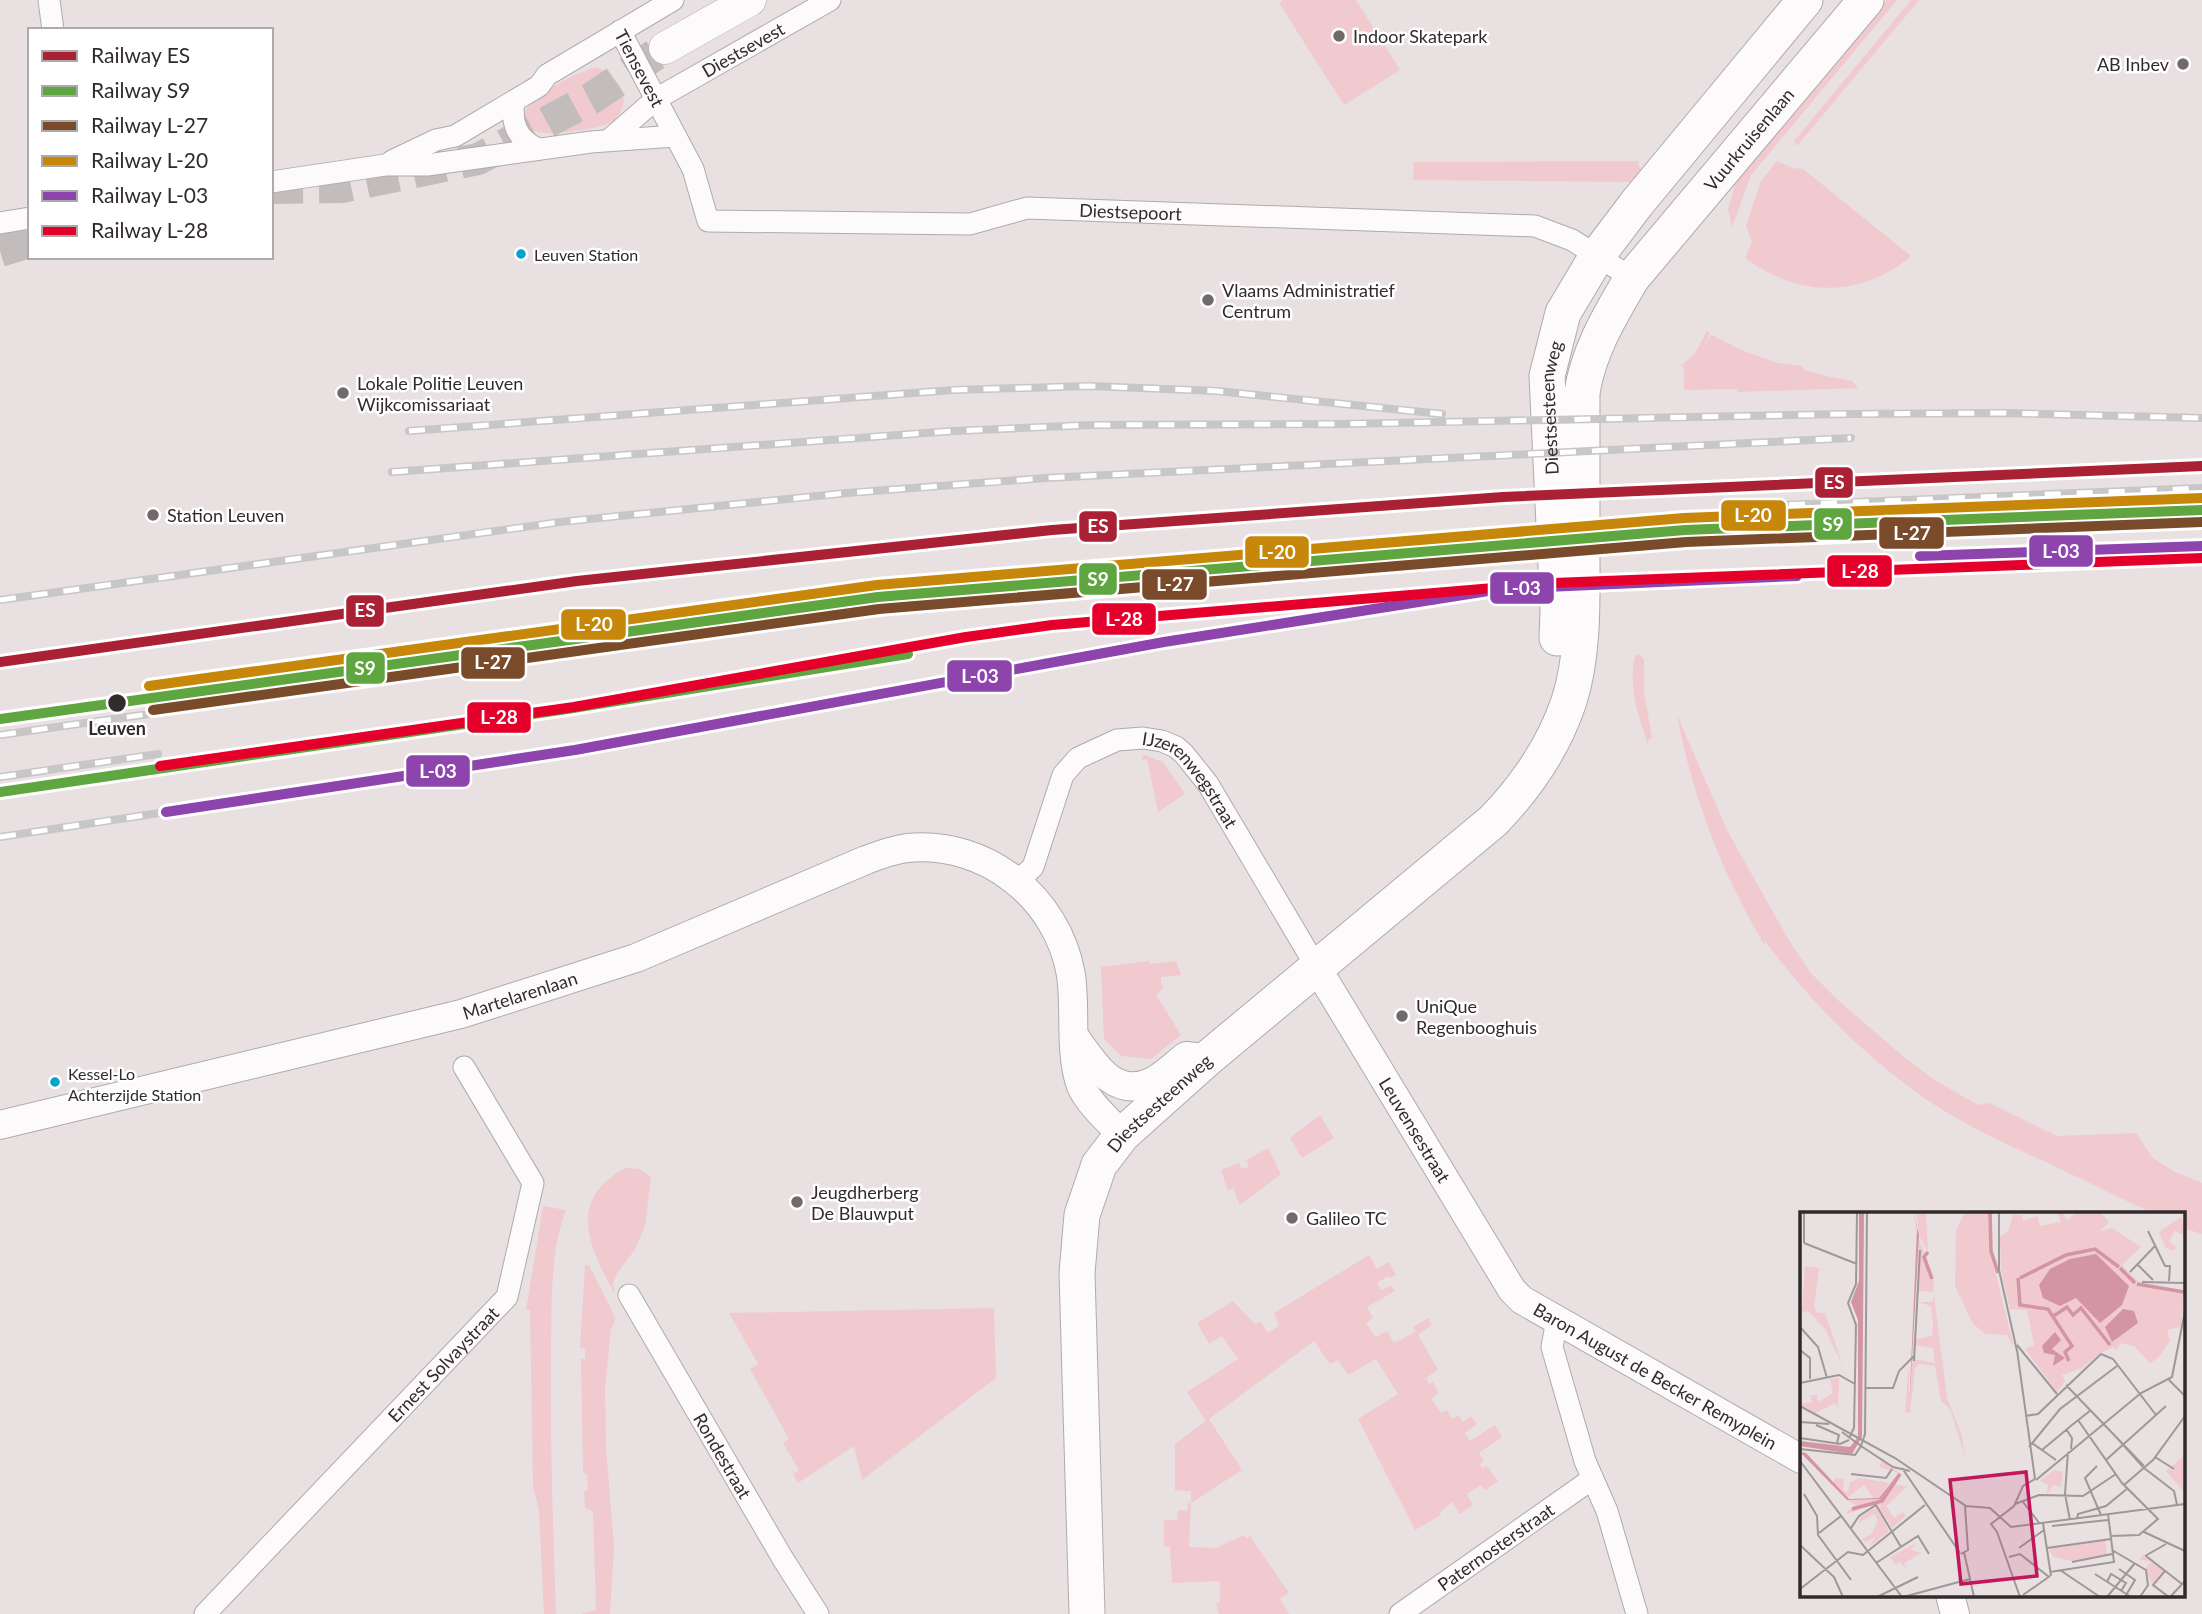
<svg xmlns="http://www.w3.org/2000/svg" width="2202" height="1614" font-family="Lato,sans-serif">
<rect width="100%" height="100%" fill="#e8e0e1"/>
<g fill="#f1cad0">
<polygon points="1283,0 1356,0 1400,70 1344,105 1279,3"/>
<polygon points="1887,0 1897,0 1751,175 1732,227 1728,209 1736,181"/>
<polygon points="1911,0 1919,0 1797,146 1794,141"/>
<path d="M595 67C619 74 636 101 613 121 603 129 549 136 537 132 529 129 527 123 524 115 529 95 575 74 595 67Z"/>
<polygon points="1638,161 1641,171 1632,182 1413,180 1414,162"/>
<path d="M1777 161 1793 168 1803 169 1911 256C1861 299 1797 297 1745 258L1752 242 1746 226 1761 181Z"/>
<polygon points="1707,331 1710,333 1703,348 1711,335 1741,350 1778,363 1801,366 1804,370 1826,376 1852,381 1858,388 1737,392 1737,389 1684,390 1684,368 1681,366 1695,353"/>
<path d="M1639 654 1644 659V692L1652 738 1648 740V744C1638 715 1628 687 1635 656Z"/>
<path d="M1677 715 1728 832 1787 937 1810 972 1842 1004 1904 1057 1936 1081 1978 1105 1989 1103 2057 1136 2136 1133 2153 1158 2175 1172 2202 1183V1234L2183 1228V1213H2152C2119 1198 2089 1182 2056 1167 2011 1146 1965 1126 1924 1098 1863 1055 1809 1000 1765 941V946C1723 876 1692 796 1677 715Z"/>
<polygon points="1145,755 1163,762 1185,794 1158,812 1147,759 1142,760 1142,756"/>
<polygon points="1149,961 1150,964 1176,961 1181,975 1161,977 1161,983 1164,987 1156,995 1181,1035 1151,1059 1121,1056 1104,1039 1101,967"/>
<polygon points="1320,1115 1334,1138 1302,1158 1290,1138"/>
<polygon points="1268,1148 1281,1174 1240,1205 1233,1188 1228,1191 1221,1170 1239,1163 1241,1169 1249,1167 1246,1160"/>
<path d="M625 1168 639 1169 651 1177 645 1226 634 1251 617 1273 613 1283 615 1294C589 1247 566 1201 625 1168Z"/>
<path d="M543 1206 566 1210C549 1254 552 1306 551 1353 550 1440 553 1527 556 1614H544L539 1511 533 1485 530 1310H526Z"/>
<polygon points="1369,1255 1377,1269 1389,1262 1396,1275 1390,1278 1388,1276 1377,1283 1381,1290 1391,1285 1395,1291 1367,1307 1373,1318 1366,1323 1375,1337 1387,1331 1394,1343 1415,1332 1413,1327 1428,1318 1432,1325 1418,1335 1438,1370 1426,1378 1429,1384 1433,1382 1439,1393 1431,1399 1441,1413 1447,1410 1452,1419 1458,1415 1463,1422 1471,1416 1477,1424 1465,1433 1470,1441 1495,1425 1502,1437 1479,1453 1484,1461 1480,1464 1482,1468 1487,1466 1498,1481 1485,1490 1481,1485 1467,1494 1473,1505 1460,1514 1452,1502 1440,1512 1441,1515 1415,1530 1358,1419 1398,1394 1376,1359 1348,1375 1338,1360 1330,1364 1314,1341 1209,1419 1242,1470 1191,1503 1189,1547 1216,1548 1244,1535 1246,1538 1250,1536 1289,1593 1280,1598 1289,1614 1219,1614 1216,1603 1220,1602 1220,1581 1172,1583 1170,1547 1164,1546 1164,1520 1177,1520 1178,1510 1187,1511 1188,1503 1191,1502 1191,1491 1175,1490 1175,1444 1206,1421 1187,1392 1238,1359 1222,1336 1209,1344 1197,1323 1233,1301 1255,1324 1260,1321 1268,1333 1279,1326 1274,1313"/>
<polygon points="585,1265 589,1265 616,1319 611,1329 605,1388 606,1448 614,1547 610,1614 581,1614 596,1610 593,1512 585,1508 584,1491 588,1490 587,1474 583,1473 581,1359 585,1359 585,1349 580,1348"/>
<polygon points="994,1308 996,1378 862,1480 854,1446 798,1483 793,1474 799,1470 783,1443 789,1439 750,1369 758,1364 729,1313"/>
</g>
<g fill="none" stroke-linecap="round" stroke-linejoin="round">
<g stroke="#c3bcbd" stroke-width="32" stroke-dasharray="32 16" stroke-linecap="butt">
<polyline points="271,188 342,187 478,159 592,98 665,48"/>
<polyline points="0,251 30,242"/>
</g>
<g stroke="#b0abab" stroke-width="23">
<g id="minor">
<polyline points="49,0 53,30"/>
<path id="s1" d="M620 31 693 169 708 221 970 224 1027 208 1535 226 1572 240 1632 278"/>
<path d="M514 101C511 122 516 138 536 148"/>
<path id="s2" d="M610 139 656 99 830 0"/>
<polyline points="392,161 436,140 455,136 539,86 547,75 673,0"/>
<polyline points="271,182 385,165 427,165 591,142 675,136"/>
<polyline points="0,223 30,218"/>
<path id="s3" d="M1018 881 1033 867 1063 775 1078 758 1117 740 1143 738 1162 741 1176 747 1184 754 1208 784 1317 968"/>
<path id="s4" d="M629 1295 783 1559 818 1614"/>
<polyline points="1557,1320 1552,1347 1585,1461 1607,1511 1637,1614"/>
<path id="s5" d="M205 1614 507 1297 533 1183 464 1067"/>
<path id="s6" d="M1400 1614 1592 1479"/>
</g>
</g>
<g stroke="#b0abab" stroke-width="30">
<g id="tertiary">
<path id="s7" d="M1317 968 1512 1290 1522 1300 1801 1459"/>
<path d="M1075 1037C1092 1060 1111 1096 1146 1084 1160 1080 1174 1065 1186 1056L1206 1058"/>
<path id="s8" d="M0 1125 461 1014 636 958 866 860C879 855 893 850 907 848 986 840 1058 898 1071 975 1076 1009 1069 1054 1081 1086 1089 1104 1109 1121 1122 1135"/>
<polyline points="1950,1595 1955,1614"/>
</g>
</g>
<g stroke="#b0abab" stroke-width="33">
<polyline id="secondary" points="665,48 750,0"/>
</g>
<g stroke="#b0abab" stroke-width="37">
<g id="primary">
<path id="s9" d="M1557 638 1558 610 1547 376 1563 313 1597 256 1637 203 1805 0"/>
<path id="s10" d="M1087 1614 1077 1273 1082 1215 1099 1165 1122 1135 1208 1058 1493 821C1525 788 1554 746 1569 701 1584 654 1582 601 1582 553 1582 500 1582 446 1582 393 1588 351 1611 314 1632 278L1866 0"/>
</g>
</g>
<use href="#minor" stroke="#fcfafa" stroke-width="21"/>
<use href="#tertiary" stroke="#fcfafa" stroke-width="28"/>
<use href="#secondary" stroke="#fcfafa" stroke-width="32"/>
<use href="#primary" stroke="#fcfafa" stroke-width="35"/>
<g stroke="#c9c6c7" stroke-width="8">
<g id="rail">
<polyline points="409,431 953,390 1089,386 1217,391 1442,414"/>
<polyline points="392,472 953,431 1090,425 1343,424 1847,414 2004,413 2202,418"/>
<polyline points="1757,506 2202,488"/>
<polyline points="0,600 560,522 847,493 1046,478 1851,438"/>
<polyline points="0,735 156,713"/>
<polyline points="0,777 158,754"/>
<polyline points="0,837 166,812"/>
</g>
</g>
<use href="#rail" stroke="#fff" stroke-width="5" stroke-dasharray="16" stroke-linecap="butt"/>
<g stroke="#fff" stroke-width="16">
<polyline id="rail-1" points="0,662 577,581 1052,530 1503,497 2202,466"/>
</g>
<g stroke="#fff" stroke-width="16">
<g id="rail-2">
<polyline points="0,719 878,597 1685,530 2202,510"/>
<polyline points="0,792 567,709 908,654"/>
</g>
</g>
<g stroke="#fff" stroke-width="16">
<polyline id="rail-3" points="153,710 879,609 1686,542 2202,522"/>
</g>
<g stroke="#fff" stroke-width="16">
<polyline id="rail-4" points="149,686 877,585 1684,518 2202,498"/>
</g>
<g stroke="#fff" stroke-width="16">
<g id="rail-5">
<polyline points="1920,556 2202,546"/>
<polyline points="166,812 575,750 1164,642 1501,589 1797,576"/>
</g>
</g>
<g stroke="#fff" stroke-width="16">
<polyline id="rail-6" points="160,766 574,707 966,637 1052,625 1553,583 2202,558"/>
</g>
<use href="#rail-1" stroke="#aa2135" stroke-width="10"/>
<use href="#rail-2" stroke="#5fa641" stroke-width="10"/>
<use href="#rail-3" stroke="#7a4b2a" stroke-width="10"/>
<use href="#rail-4" stroke="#c6870b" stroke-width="10"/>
<use href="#rail-5" stroke="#8e44ad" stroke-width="10"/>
<use href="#rail-6" stroke="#e4002b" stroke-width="10"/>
</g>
<g fill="#716a6b" stroke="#fff" stroke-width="2.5">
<circle cx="1339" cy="36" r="7"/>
<circle cx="2183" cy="64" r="7"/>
<circle cx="1208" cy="300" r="7"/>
<circle cx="343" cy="393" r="7"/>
<circle cx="153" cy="515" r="7"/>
<circle cx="1402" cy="1016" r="7"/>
<circle cx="797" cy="1202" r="7"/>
<circle cx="1292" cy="1218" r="7"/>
</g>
<g fill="#02a3c6" stroke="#fff" stroke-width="2.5">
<circle cx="521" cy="254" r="6"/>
<circle cx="55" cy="1082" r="6"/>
</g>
<circle fill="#312b2c" stroke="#fff" stroke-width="2.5" cx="117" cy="703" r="10"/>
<g text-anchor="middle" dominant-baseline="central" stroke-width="5" stroke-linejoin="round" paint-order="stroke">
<g font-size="16" fill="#312b2c" stroke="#fff" text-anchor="start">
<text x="534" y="254">Leuven Station</text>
<text x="68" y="1073">Kessel-Lo<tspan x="68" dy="21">Achterzijde Station</tspan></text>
</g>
<g font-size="18" fill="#312b2c" stroke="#fff" text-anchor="start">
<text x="1353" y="36">Indoor Skatepark</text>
<text x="2169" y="64" text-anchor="end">AB Inbev</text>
<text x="1222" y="290">Vlaams Administratief<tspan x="1222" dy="21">Centrum</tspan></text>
<text x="357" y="383">Lokale Politie Leuven<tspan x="357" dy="21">Wijkcomissariaat</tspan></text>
<text x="167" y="515">Station Leuven</text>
<text x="1416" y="1006">UniQue<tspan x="1416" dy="21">Regenbooghuis</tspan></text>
<text x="811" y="1192">Jeugdherberg<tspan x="811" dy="21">De Blauwput</tspan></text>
<text x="1306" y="1218">Galileo TC</text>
</g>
<g font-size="18" fill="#312b2c" stroke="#fff">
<text stroke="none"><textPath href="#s2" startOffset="161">Diestsevest</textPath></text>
<text stroke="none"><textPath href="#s1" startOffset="42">Tiensevest</textPath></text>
<text stroke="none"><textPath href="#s10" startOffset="1736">Vuurkruisenlaan</textPath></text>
<text stroke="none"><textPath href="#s1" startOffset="635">Diestsepoort</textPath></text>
<text stroke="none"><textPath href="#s9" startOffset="231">Diestsesteenweg</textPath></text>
<text stroke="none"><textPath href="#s3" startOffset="275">IJzerenwegstraat</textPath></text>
<text stroke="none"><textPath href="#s8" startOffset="536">Martelarenlaan</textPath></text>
<text stroke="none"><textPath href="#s10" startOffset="539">Diestsesteenweg</textPath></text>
<text stroke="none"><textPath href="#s7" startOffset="189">Leuvensestraat</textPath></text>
<text stroke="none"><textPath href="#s5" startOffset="345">Ernest Solvaystraat</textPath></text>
<text stroke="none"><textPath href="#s7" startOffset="544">Baron August de Becker Remyplein</textPath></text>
<text stroke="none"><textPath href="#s4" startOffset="186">Rondestraat</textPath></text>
<text stroke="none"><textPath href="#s6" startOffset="117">Paternosterstraat</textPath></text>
</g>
<g font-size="18" font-weight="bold" fill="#312b2c" stroke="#fff">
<text x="117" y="728">Leuven</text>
</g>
</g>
<g transform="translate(1800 1212)">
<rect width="385" height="385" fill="#e8e0e1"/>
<path d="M116 0 126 1 128 40 119 23ZM165 0H196L190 3V39L214 135 207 123 186 122 173 112 155 74 156 18ZM257 0H263L267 9 276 0H300L309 10 300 19 312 16 341 35 322 53 342 74 384 80 381 115 367 118 370 129 358 146 350 151 334 134 320 131 316 139 314 135 300 141 282 156 262 163 265 169 257 180 225 137 234 133 227 98 210 97 201 58 200 25 208 19 213 3H222L223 9 237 4 240 14 261 10ZM381 5 385 19 383 23 375 19 369 30 376 35 374 39 365 35 359 20ZM119 28 133 62 134 80 118 79 113 144ZM5 54 19 56 14 95 18 101H25L43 154 25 117 8 99 2 100ZM134 83 147 186 161 221 166 247 150 197 141 189 135 154 119 152 115 156 110 201 105 200 109 150V200L112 147 135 151 133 136 115 133 116 127 132 124 133 111 131 94 118 90H132ZM39 166 38 195 35 191 16 201 0 192 12 190 10 183H17L18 190 33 181 30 167ZM64 237 101 262 95 273 108 274 86 294 94 306 103 300 106 304 92 316 77 291 50 301 47 302 46 300 56 293 46 288 81 287 98 261 79 255 82 249ZM385 243V280H384L366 259ZM254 258 263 260 261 275 253 273 247 283 248 273 240 269ZM26 265 33 271 35 266 44 267 43 278 48 280 50 270 60 266 89 271 79 286H73L64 273 47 286ZM76 295 89 319 69 335 76 324 67 330 61 328 72 321 78 308 74 302 59 311 60 305ZM319 324 364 359 352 372 345 357 351 350 339 347 343 343ZM305 328 307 342 272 349 253 345 249 336ZM116 331 111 338 122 341 104 351 106 355 105 356 100 350 96 353 90 345Z" fill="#f1cad0"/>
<path d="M59 0H64L62 225 52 242 0 234V229L50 235 58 225V108L51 90 59 69ZM113 0 119 23 109 200 117 17ZM296 42 329 74 322 93 300 111 276 86 260 94 243 86 239 73 250 57 270 47ZM323 97 334 99 338 111 312 130 305 115ZM255 120 261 128 252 137 265 146 253 154 255 143 244 141 242 134ZM0 240 6 241 49 287 79 286 98 262 81 287 47 288Z" fill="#d295a1"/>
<path fill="none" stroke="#d295a1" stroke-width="3.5" d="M190 0 191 39 198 61M128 40 124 45 132 67M320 56 335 71M218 66 220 93 248 97 272 134 265 140 269 149M220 66 266 43 295 37 319 55M337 72 384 80M252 105 267 95 273 103 281 96 310 133M52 297 82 289 100 262"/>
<path fill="none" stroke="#9f9899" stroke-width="2" d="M199 1V58L217 139M348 19 365 54H370L369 69M4 31 57 52M4 31V0M337 52 353 68M330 60 355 34M342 70 385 71M0 115 18 135 27 166M217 133 257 182M0 138 10 146V167M217 138 235 267M114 149 120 38M369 168 385 184M0 171 39 163 55 172M266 173 344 254M65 176H93L99 159 114 144M0 194 95 246 166 294 190 296 211 315 385 292M225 204 238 202 301 142 313 147 356 203M278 208 322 271 358 307 339 323 311 324M0 210 29 212M16 213 39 223 37 231M272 213 291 198M266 217 272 226 271 237M0 226 40 232 49 228M49 226 54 216 56 113 48 91 56 72 57 0M317 226 343 255M232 231 256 248M61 234 65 222 67 0M61 234 93 255 110 259M229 235 260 197 317 154M0 237 55 243 61 234 42 220M242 238 272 213M268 240 265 282 270 308M355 245 374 257M306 248 366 194M0 249 102 385M297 254 285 266 301 303M102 256 160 341M344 256 374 279 377 293M51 262 86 266 92 257M236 268 341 181 372 165 385 99M324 273 353 248 385 204M4 282 17 304 18 323 51 368M223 290 240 312M215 292 239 283 283 284 316 262M277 307 278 302 306 294 328 276M243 311 251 364M252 314 308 308M51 316 59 304 76 293 101 335M197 320 191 312 214 294 223 274 235 267M197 320 220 385M344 320 385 339M19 321 41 304M0 333 34 365 43 385M219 336 244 318M247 336 311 327M312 338 346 358 348 373 340 385M164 340 174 385M161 342 168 338 165 294M345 344 366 332M346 344 382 372M209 345 220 342 249 365M272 350 312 342M76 351 118 324 129 342M319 357 335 368 325 385M260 358 300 385M365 359 353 373 369 385M250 360 314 350 308 302M295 362 331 385M307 370 311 362 326 371 321 379M0 377 48 340 63 343 125 293M223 383 250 364M77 385 118 365M103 385 170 367M307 385 335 351M370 385 385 369"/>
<path fill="#c2185b" fill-opacity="0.15" stroke="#c2185b" stroke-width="3.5" d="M226 260 237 364 161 372 150 268Z"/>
<rect width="385" height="385" fill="none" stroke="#312b2c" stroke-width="3.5"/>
</g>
<g stroke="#fff" stroke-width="2.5">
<rect x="1814" y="466" width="40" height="33" rx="7" fill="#aa2135"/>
<rect x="1720" y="499" width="67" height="33" rx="7" fill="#c6870b"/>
<rect x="1813" y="507" width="40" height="34" rx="7" fill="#5fa641"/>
<rect x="1078" y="510" width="40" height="33" rx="7" fill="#aa2135"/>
<rect x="1878" y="516" width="67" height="34" rx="7" fill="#7a4b2a"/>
<rect x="2028" y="534" width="66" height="34" rx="7" fill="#8e44ad"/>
<rect x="1244" y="535" width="66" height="34" rx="7" fill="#c6870b"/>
<rect x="1826" y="554" width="67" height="34" rx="7" fill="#e4002b"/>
<rect x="1078" y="562" width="40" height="34" rx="7" fill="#5fa641"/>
<rect x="1141" y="568" width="67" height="33" rx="7" fill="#7a4b2a"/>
<rect x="1489" y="571" width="66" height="34" rx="7" fill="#8e44ad"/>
<rect x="345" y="594" width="40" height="34" rx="7" fill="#aa2135"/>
<rect x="1091" y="602" width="66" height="34" rx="7" fill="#e4002b"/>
<rect x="560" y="608" width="67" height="33" rx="7" fill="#c6870b"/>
<rect x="460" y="646" width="66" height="34" rx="7" fill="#7a4b2a"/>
<rect x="345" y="651" width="41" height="34" rx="7" fill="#5fa641"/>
<rect x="946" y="659" width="67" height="34" rx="7" fill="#8e44ad"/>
<rect x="466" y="701" width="66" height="33" rx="7" fill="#e4002b"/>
<rect x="405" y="754" width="66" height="34" rx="7" fill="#8e44ad"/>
</g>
<g font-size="19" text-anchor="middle" font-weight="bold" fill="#fff">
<text x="1834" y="489">ES</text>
<text x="1753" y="522">L-20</text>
<text x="1833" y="531">S9</text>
<text x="1098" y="533">ES</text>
<text x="1912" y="540">L-27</text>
<text x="2061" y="558">L-03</text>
<text x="1277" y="559">L-20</text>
<text x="1860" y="578">L-28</text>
<text x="1098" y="586">S9</text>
<text x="1175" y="591">L-27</text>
<text x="1522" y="595">L-03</text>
<text x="365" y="617">ES</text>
<text x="1124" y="626">L-28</text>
<text x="594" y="631">L-20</text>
<text x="493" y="669">L-27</text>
<text x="365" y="675">S9</text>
<text x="980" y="683">L-03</text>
<text x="499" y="724">L-28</text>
<text x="438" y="778">L-03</text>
</g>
<rect x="28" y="28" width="245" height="231" fill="#ffffff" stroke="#adaaab" stroke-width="2"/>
<rect x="42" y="51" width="35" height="10" fill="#aa2135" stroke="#adaaab" stroke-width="2"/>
<text x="91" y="63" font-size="21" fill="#312b2c">Railway ES</text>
<rect x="42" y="86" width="35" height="10" fill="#5fa641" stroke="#adaaab" stroke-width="2"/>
<text x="91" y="98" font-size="21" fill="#312b2c">Railway S9</text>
<rect x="42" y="121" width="35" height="10" fill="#7a4b2a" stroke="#adaaab" stroke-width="2"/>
<text x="91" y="133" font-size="21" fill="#312b2c">Railway L-27</text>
<rect x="42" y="156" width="35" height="10" fill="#c6870b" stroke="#adaaab" stroke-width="2"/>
<text x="91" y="168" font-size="21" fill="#312b2c">Railway L-20</text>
<rect x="42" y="191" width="35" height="10" fill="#8e44ad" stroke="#adaaab" stroke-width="2"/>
<text x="91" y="203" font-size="21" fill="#312b2c">Railway L-03</text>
<rect x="42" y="226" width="35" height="10" fill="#e4002b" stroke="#adaaab" stroke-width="2"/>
<text x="91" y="238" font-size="21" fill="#312b2c">Railway L-28</text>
</svg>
